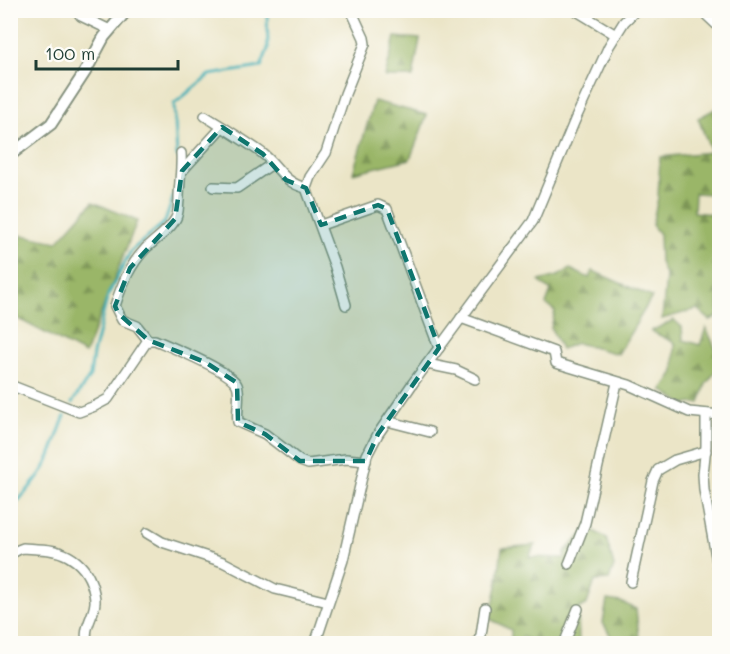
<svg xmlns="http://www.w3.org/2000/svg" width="730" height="654" font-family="Mali,sans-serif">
<defs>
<pattern id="forest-firs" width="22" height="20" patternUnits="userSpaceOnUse" patternTransform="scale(1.5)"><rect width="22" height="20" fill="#9ab667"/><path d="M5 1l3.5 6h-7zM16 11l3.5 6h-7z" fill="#7d9556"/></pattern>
</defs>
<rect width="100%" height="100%" fill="#fdfcf7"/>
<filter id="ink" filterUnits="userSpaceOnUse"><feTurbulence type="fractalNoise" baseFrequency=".0167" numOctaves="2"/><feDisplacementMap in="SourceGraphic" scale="12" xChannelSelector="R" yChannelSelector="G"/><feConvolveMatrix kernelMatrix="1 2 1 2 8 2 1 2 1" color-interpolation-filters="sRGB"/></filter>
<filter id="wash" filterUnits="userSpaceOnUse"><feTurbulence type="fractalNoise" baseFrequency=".008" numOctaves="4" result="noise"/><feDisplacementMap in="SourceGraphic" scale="24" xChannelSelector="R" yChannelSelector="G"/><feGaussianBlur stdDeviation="1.35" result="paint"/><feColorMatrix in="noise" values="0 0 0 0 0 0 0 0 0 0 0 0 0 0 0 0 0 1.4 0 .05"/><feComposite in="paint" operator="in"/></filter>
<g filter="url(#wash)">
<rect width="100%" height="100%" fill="#ebe5c7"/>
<g fill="url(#forest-firs)" stroke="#5c7a4e" stroke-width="1.5">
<polygon points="395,37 420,39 413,77 385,77"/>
<polygon points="374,101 427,115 410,159 353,173"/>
<polygon points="719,107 719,176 715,176 713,194 695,193 694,212 719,215 719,316 710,320 697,309 662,319 666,277 660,262 659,234 652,225 658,198 660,157 711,152 698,118"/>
<polygon points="93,202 137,221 85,354 11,315 11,260 22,235 57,242"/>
<polygon points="570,269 589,278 593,271 652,297 618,354 577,343 561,349 551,328 555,311 546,304 551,291 539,281 558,276"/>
<polygon points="674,320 682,327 683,340 700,345 706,328 719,356 719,367 706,384 700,403 683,404 662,390 674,372 675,343 651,331"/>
<polygon points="589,528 606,538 614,566 609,580 595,581 587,604 578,609 579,643 538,643 522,637 518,643 511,643 511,630 490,619 497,586 502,548 535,545 529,557 565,558 565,551"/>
<polygon points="607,600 621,602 636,609 639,638 661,643 615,643 603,623"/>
</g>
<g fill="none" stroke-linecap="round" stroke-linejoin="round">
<g stroke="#40b0b7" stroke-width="3">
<polyline points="177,156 174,104 209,75 261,67 268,49 267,10"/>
<polyline points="72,403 90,376 93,354 108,295 131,251 165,222 175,192"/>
<path d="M10 509C20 500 40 476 46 465 54 449 58 432 65 416"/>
</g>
</g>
</g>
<g filter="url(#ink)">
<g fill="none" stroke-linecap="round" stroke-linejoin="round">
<g stroke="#85917e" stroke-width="12">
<g id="minor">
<polyline points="76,10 81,16 110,30"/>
<polyline points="575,10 616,35"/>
<polyline points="701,10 720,28"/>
<path d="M205 116C224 128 244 140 262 153 280 167 282 182 306 188"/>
<path d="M181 153C182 169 179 184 179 200 178 207 179 212 176 218 170 230 156 239 146 248 130 265 122 284 115 306L122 320 137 326 148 340H155C171 347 231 371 237 385 241 394 236 412 238 422L265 434 300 461 308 464 346 459 366 461"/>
<polyline points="182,171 222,127"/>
<polyline points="213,187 237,188 272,164"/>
<polyline points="321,225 378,205 387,209 439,348"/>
<polyline points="346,305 335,267 306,188 310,177 326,153 345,94 365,44 364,38 351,10"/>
<polyline points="461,318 554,352 556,363 629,385 689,412 720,415"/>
<polyline points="427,364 456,370 475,379"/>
<polyline points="10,385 79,412 95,406 108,399 148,340"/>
<polyline points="706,414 706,446 703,474 704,490 720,578"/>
<polyline points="387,421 430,432"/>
<polyline points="147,533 162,542 223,562 275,589 328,602"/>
<path d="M10 554C14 552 19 549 23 548 28 548 33 549 37 549 69 549 91 566 95 599 97 613 81 628 88 644"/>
<polyline points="569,564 585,523 617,383"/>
<polyline points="631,582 653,481 658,470 675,460 706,451"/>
<polyline points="315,644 343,560 367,455 378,434 413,383 533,221 575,120 609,46 624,22 636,10"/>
<polyline points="477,644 481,635 485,608"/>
<polyline points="564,644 578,609"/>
</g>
</g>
<g stroke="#85917e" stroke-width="14">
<polyline id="tertiary" points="10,155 51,124 85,72 104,37 127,10"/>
</g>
<use href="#minor" stroke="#fff" stroke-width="9"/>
<use href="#tertiary" stroke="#fff" stroke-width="10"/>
</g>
</g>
<path fill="#0f766e" fill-opacity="0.2" stroke="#0f766e" stroke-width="4.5" stroke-dasharray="12 8" stroke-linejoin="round" d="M222 127 263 154 286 180 306 188 321 225 378 205 387 209 439 348 378 434 366 461H300L265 434 238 422 237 383 205 362 148 340 118 313 115 306 130 268 175 219 182 171Z"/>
<rect width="730" height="654" fill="none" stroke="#fdfcf7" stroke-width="36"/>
<path d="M36 60v9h142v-9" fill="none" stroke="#1f3d34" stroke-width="3"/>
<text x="45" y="60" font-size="18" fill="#1f3d34" stroke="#fdfcf7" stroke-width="4.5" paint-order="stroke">100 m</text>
</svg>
